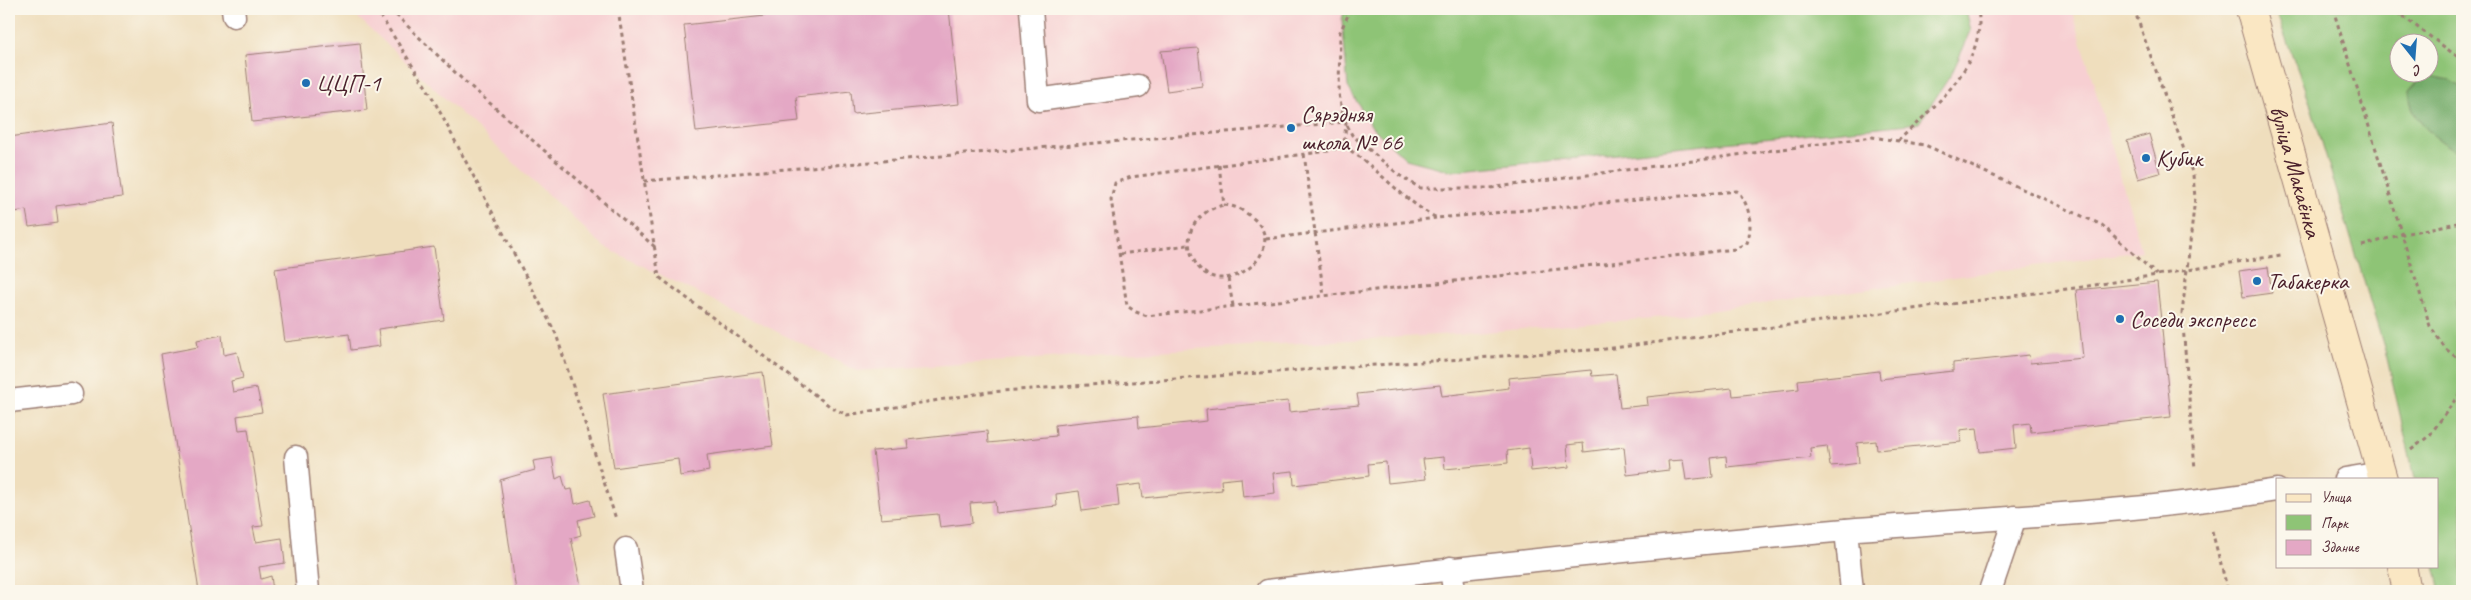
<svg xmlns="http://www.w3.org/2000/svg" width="2471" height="600" font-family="Caveat,sans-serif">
<rect width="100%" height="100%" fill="#fbf7ec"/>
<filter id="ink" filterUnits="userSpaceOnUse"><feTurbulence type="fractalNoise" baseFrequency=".02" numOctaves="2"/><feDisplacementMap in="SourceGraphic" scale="10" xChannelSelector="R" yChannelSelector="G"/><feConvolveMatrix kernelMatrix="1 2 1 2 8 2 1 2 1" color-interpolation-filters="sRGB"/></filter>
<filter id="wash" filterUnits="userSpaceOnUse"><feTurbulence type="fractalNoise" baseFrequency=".0096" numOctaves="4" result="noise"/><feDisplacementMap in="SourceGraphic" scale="20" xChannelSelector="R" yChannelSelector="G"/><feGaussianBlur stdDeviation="1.12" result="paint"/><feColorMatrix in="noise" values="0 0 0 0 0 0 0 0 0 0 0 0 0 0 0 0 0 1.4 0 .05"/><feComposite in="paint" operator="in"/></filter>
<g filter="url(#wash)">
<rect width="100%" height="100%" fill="#efdebd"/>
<polygon fill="#f7cfd2" points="349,9 2072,9 2142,251 1666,317 1474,333 1123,353 857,371 604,247"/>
<g fill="#8ec476" stroke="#6c7250" fill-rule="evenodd">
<polygon points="1345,9 1966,9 1971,31 1952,73 1919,123 1452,171 1406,159 1372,127 1348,87 1342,19"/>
<path d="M2275 9H2462V591H2440L2434 566H2437V479H2415L2386 354 2310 103ZM2398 42H2428V72H2398Z"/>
</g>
<g fill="#72aa67" stroke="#5e6449">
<path d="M2430 77 2451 81 2462 88V154C2437 140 2410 122 2409 91L2417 82Z"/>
<path d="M2462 272V330C2455 313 2453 289 2462 272Z"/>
</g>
<g id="blocks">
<g fill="#e4a8c5">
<polygon points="765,9 949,9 959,104 853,114 851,91 796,97 799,121 696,132 684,25 765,16"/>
<polygon points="360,43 367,110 252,122 245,55"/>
<polygon points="1198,48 1202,86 1167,91 1161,51"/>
<polygon points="112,123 122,197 56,206 58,223 29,227 26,210 9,213 9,137"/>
<polygon points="2149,134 2160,173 2138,179 2127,141"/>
<polygon points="434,247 444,320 378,329 380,346 351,350 349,334 285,342 275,269"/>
<polygon points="2268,267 2272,293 2243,297 2239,271"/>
<polygon points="2157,282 2171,417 2031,432 2030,423 2014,425 2016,448 1980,452 1977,428 1960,430 1961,442 1877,450 1876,441 1857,443 1859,463 1844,465 1830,466 1827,446 1810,448 1811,458 1727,467 1726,456 1711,458 1713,477 1686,480 1683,460 1668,461 1669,470 1627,475 1624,447 1584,452 1583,443 1567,445 1569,467 1531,471 1529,448 1507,451 1508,463 1445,469 1444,457 1423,459 1426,479 1388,483 1386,462 1368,464 1369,476 1294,485 1293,471 1273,473 1275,493 1243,497 1241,478 1221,480 1222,490 1143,498 1141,484 1117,487 1119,506 1082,511 1079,491 1056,494 1057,506 996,513 995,501 970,503 972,523 940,527 938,514 881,519 873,451 908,448 907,440 987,431 988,443 1056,436 1055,425 1138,416 1139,428 1207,421 1206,409 1288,401 1289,412 1359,405 1357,394 1440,385 1442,396 1509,388 1508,378 1591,370 1592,376 1616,374 1620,408 1648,405 1647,397 1732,388 1733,396 1799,389 1798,380 1879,371 1880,379 1953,371 1953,363 2029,355 2030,363 2083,358 2076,290"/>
<polygon points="222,335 224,355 237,352 243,378 231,381 233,392 257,388 262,412 237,416 239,430 248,429 263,526 253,527 256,542 282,538 285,563 259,567 261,579 271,576 273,591 199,591 161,354 198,347 197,340"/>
<polygon points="763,372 773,446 707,455 709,471 680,476 678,459 614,468 603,394"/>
<polygon points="552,458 556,479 562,476 566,490 572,489 575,504 590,500 594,516 578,520 581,535 571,538 582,591 516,591 500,480 535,470 533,461"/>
</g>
</g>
</g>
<g filter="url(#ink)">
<use href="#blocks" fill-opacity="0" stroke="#9c7e74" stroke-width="1"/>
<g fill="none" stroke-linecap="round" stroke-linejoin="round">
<g stroke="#9c7e74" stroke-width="25">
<g id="lane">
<polyline points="233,9 234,16"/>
<polyline points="1031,9 1038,100 1138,86"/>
<polyline points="9,401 71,394"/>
<polyline points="296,457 308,591"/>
<polyline points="2345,479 2381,473"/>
<polyline points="1846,530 1852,591"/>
<polyline points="626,549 632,591"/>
<polyline points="1451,568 1454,591"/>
<path d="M1268 591C1460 567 1653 547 1846 530 1990 518 2135 513 2277 490"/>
<polyline points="1990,591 2015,517"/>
</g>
</g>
<g stroke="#9c7e74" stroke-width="30">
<g id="secondary">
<path id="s1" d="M2250 9 2383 479"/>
<polyline points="2402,566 2407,591"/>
</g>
</g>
<g stroke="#9c7e74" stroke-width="3" stroke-dasharray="4 4" stroke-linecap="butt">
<polyline points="376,9 430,93 556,334 616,519"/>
<polyline points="390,9 461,78 655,247"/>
<polyline points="618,9 659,277 831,407 847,415 988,392 1605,349 2082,287 2281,255"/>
<polyline points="1351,9 1340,32 1339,94 1343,117 1352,135 1399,175 1420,188 1490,188 1872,137 1925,145 2102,225 2157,275"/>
<polyline points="2134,9 2193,175 2195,198 2182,314 2195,469"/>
<polyline points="2333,9 2430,326 2446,349 2462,362"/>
<polyline points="2391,9 2402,16"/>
<polyline points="2399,9 2405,18 2462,60"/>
<path d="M1898 141C1934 106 1987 65 1978 9"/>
<path d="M1344 146C1377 167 1402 200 1437 218L1737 191C1750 204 1753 226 1747 243L1735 249 1147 316 1136 312 1127 306 1111 199 1115 183 1131 177 1328 151Z"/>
<polyline points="1304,154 1324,296"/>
<polyline points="1219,165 1224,205"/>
<polyline points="644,181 1346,122 1344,146"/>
<path d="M1224 205C1237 206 1244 211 1254 219 1293 253 1215 308 1193 258 1181 232 1199 210 1224 205Z"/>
<polyline points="1266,239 1436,218"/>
<polyline points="2362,246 2403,234 2462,222"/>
<polyline points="1120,254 1188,245"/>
<polyline points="1228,278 1233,306"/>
<polyline points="2411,450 2430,435 2462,390"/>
<polyline points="2212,531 2228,591"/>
</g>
<use href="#lane" stroke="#fff" stroke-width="22"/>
<use href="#secondary" stroke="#fae7c3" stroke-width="28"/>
</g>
</g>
<g fill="#1f6fb2" stroke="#fbf7ec" stroke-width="2">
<circle cx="306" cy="83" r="5"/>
<circle cx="1291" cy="128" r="5"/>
<circle cx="2146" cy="158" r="5"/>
<circle cx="2257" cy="281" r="5"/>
<circle cx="2120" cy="319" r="5"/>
</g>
<g text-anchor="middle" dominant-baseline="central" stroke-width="4" stroke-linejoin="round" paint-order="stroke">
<g font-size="24" fill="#4a1f2b" stroke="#fbf7ec" text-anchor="start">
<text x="316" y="83">ЦЦП-1</text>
<text x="1301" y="114">Сярэдняя<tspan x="1301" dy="28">школа № 66</tspan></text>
<text x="2156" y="158">Кубик</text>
<text x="2267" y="281">Табакерка</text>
<text x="2130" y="319">Соседи экспресс</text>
</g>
<g font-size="24" fill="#4a1f2b" stroke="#fbf7ec">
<text stroke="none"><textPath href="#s1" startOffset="169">вуліца Макаёнка</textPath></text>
</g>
</g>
<rect width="2471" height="600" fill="none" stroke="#fbf7ec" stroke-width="30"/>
<rect x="2276" y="478" width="162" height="90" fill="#fbf7ec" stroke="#b4a19f"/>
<rect x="2286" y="494" width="25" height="8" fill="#fae7c3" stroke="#b4a19f"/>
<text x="2321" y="502" font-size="15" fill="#4a1f2b">Улица</text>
<rect x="2286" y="515" width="25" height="15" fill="#8ec476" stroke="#b4a19f"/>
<text x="2321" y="528" font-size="15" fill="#4a1f2b">Парк</text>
<rect x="2286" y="540" width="25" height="15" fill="#e4a8c5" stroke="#b4a19f"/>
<text x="2321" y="552" font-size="15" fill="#4a1f2b">Здание</text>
<g transform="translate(2414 58) rotate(163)"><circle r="24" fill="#fbf7ec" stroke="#b4a19f"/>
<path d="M0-4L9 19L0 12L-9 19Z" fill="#1f6fb2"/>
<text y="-8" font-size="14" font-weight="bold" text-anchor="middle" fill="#4a1f2b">С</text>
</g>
</svg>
